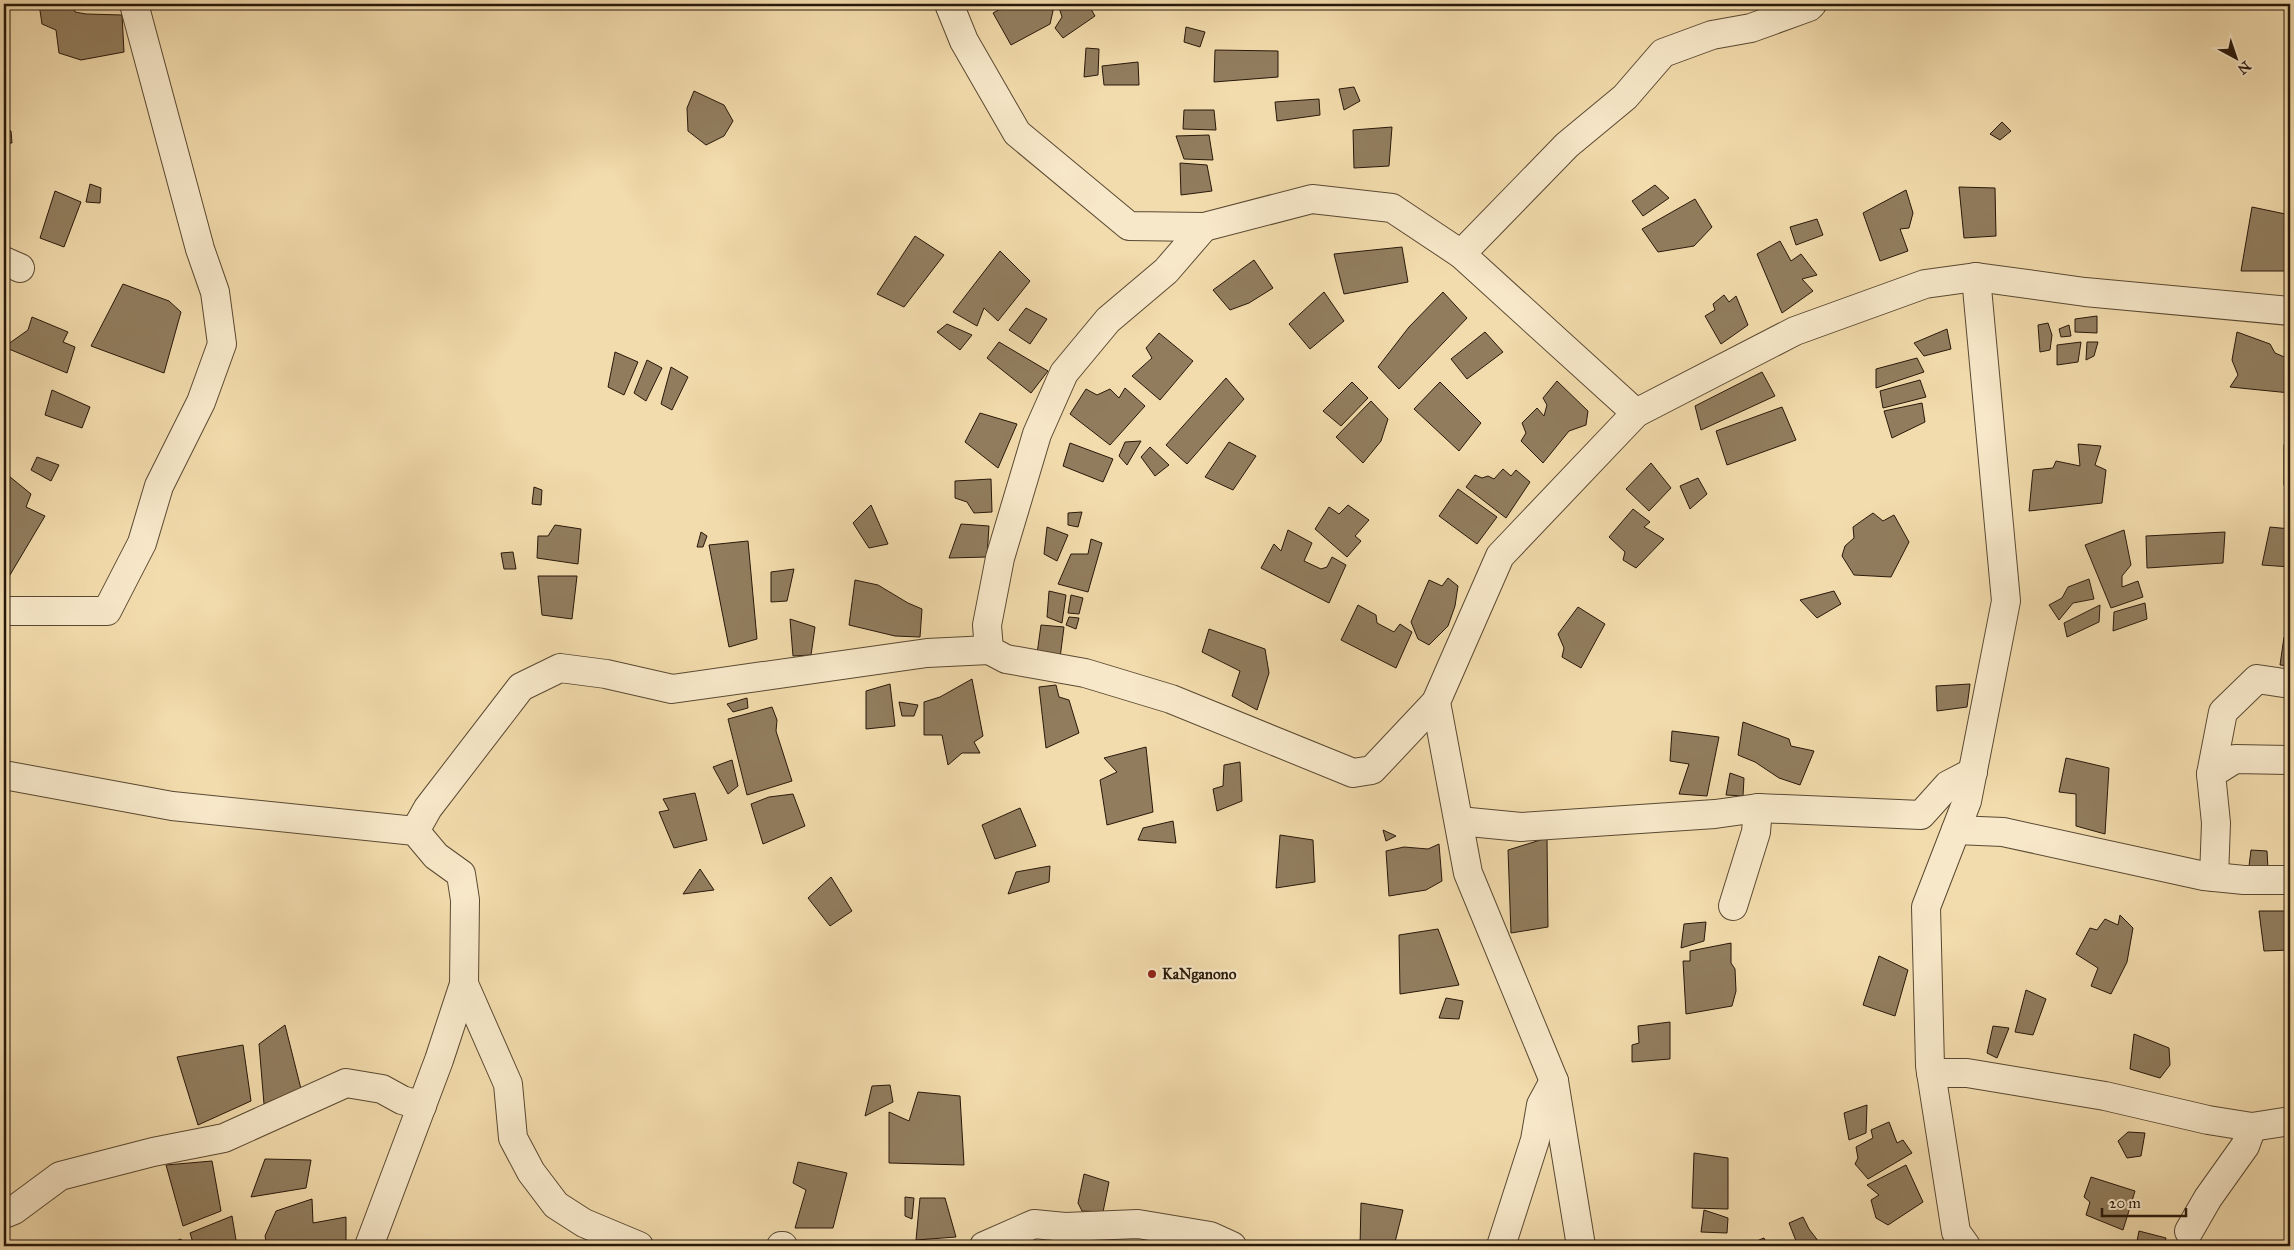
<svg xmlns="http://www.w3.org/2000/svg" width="2294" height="1250" font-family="'IM FELL Great Primer',serif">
<rect width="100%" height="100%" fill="#f2dbac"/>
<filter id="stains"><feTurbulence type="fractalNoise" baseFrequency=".004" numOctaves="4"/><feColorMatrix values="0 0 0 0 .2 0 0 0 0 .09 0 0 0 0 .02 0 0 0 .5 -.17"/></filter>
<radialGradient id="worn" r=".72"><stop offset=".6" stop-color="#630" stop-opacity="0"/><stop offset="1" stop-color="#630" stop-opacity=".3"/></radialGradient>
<g fill="#917d5e" stroke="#28180a">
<polygon points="39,4 73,4 75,12 86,14 122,15 124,52 81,60 59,53 56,30 42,24"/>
<polygon points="1010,4 1051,4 1053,11 1050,24 1011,45 993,13"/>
<polygon points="1058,4 1088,4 1095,16 1063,38 1055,28 1062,17"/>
<polygon points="1186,27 1205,32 1200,47 1184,42"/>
<polygon points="1086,48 1099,49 1098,75 1084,77"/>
<polygon points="1215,50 1278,51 1278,77 1214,82"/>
<polygon points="1138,62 1139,85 1104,85 1102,66"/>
<polygon points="1354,87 1360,101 1344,110 1339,89"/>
<polygon points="694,91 724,105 733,121 724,136 706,145 688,131 687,108"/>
<polygon points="1319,99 1320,115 1277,121 1275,102"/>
<polygon points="1184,110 1214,110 1216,130 1183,129"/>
<polygon points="2002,122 2011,131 2000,140 1990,134"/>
<polygon points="1392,127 1389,166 1354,168 1353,130"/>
<polygon points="4,129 11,131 12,143 4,143"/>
<polygon points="1209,135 1213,160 1184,159 1176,136"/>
<polygon points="1180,163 1207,165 1212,191 1181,195"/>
<polygon points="90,184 101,188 100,203 86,202"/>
<polygon points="1655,185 1669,198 1643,216 1632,201"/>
<polygon points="1959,187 1995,188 1996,236 1964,238"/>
<polygon points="1906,190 1913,213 1909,228 1900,229 1908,251 1880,261 1863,213"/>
<polygon points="55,191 81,202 64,247 40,238"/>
<polygon points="1695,199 1712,227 1694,246 1658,252 1642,229"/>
<polygon points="2252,207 2290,215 2290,257 2286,271 2241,271"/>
<polygon points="1817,219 1823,235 1796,245 1790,227"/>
<polygon points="915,236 944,255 904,307 877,294"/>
<polygon points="1780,241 1791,261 1801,254 1817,275 1802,279 1813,291 1782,313 1757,254"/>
<polygon points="1402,247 1408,282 1344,294 1334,254"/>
<polygon points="1000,251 1030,281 998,321 984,308 977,326 953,312"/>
<polygon points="1254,260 1273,288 1249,303 1230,310 1213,290"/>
<polygon points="123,284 169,301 181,312 164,373 91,346"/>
<polygon points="1324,292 1344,321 1310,349 1289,324"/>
<polygon points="1443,292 1467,318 1399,389 1378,367 1409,327"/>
<polygon points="1724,295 1729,302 1736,296 1748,325 1721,344 1705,316 1715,310 1713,304"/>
<polygon points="1026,308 1047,319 1030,344 1009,330"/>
<polygon points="2097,316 2097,333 2075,332 2075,319"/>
<polygon points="32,317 68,332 63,342 75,347 67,373 4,347 28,330"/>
<polygon points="2048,323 2052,335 2050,350 2040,352 2038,325"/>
<polygon points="947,324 972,335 960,350 937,332"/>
<polygon points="2069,325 2071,336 2061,337 2059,329"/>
<polygon points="1947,329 1951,349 1924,356 1914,343"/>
<polygon points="1485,332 1503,352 1467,379 1451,359"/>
<polygon points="2237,332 2270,344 2275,353 2289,359 2290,393 2230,387 2238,375 2232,360"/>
<polygon points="1159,333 1193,361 1160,400 1132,376 1152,358 1146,348"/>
<polygon points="999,342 1048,371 1031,393 987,358"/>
<polygon points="2081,342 2078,362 2057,365 2057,345"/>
<polygon points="2087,342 2098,342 2094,356 2086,360"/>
<polygon points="615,352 638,362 624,395 608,387"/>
<polygon points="1917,358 1924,372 1876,388 1876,369"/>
<polygon points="647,360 662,368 646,401 634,393"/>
<polygon points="671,367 688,377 672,410 661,404"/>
<polygon points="1762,372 1775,396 1701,430 1695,406"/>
<polygon points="1226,378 1244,399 1187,464 1166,445"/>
<polygon points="1920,380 1926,397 1883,408 1880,391"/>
<polygon points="1557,381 1588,411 1586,425 1569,431 1543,463 1521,441 1526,433 1522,423 1537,408 1544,416 1547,405 1543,398"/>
<polygon points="1352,382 1368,398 1341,426 1323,411"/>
<polygon points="1440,382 1481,423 1459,451 1414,409"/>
<polygon points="1125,388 1145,406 1110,445 1070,414 1086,389 1097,395 1110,389 1119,398"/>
<polygon points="52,390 90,407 82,428 45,415"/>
<polygon points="1371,401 1388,419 1381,441 1363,463 1336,437"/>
<polygon points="1922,403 1925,422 1892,438 1884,411"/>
<polygon points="1782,407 1796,440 1727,465 1716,431"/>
<polygon points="980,413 1017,424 998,468 965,442"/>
<polygon points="1141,441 1127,465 1119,456 1125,442"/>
<polygon points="1229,442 1256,456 1233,490 1205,477"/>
<polygon points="1070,443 1113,459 1103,482 1063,466"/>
<polygon points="2078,444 2101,446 2095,465 2106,470 2102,503 2029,511 2033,470 2053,468 2056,461 2080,466"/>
<rect x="2284" y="445" width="6" height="40"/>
<polygon points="1150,447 1169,465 1155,476 1141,457"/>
<polygon points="37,457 59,465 51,481 31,470"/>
<polygon points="1651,463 1671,488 1649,511 1626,489"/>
<polygon points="1503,469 1511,476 1516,470 1530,482 1506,518 1466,487 1475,475 1482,478 1488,476 1494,479"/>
<polygon points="4,472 31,494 26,507 45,516 4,585 4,523 8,517 4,514"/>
<polygon points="1698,478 1707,494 1690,509 1680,486"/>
<polygon points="991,479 992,512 974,513 967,502 955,498 955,481"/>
<polygon points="534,487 542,490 541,505 532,504"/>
<polygon points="1458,489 1497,517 1477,544 1439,516"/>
<polygon points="871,505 888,544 869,548 853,523"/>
<polygon points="1348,505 1369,520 1355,536 1361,541 1347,557 1315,529 1329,507 1339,514"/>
<polygon points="1633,509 1650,522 1644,527 1664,539 1636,568 1623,560 1625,552 1609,537"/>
<polygon points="1082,512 1078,527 1068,525 1068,513"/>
<polygon points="1873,513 1883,521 1894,515 1909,542 1891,577 1854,575 1842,556 1845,546 1854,538 1853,527"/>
<polygon points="961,524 989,526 987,557 949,558"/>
<polygon points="555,525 581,529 578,564 537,558 538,536 548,536"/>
<polygon points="1047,527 1068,535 1057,561 1044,554"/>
<polygon points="2270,527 2290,529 2290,567 2262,565"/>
<polygon points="1288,530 1312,543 1304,561 1321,569 1327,567 1332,557 1346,565 1329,603 1261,568 1274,544 1281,551"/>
<polygon points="2124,530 2131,565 2122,576 2122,587 2138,581 2143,597 2111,608 2085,545"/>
<polygon points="701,532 707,536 703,547 697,547"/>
<polygon points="2225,532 2223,563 2147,568 2146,536"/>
<polygon points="1091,539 1102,543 1088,592 1058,584 1071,554 1088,554"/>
<polygon points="748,541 757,639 729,647 709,545"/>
<polygon points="513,552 516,569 504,569 501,553"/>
<polygon points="794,569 787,601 771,602 771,572"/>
<polygon points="538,576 577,576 572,619 542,615"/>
<polygon points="1448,578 1458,586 1455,606 1448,626 1429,645 1418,639 1411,622 1429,580 1442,586"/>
<polygon points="2089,579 2094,599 2073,603 2059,620 2049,605 2062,598 2068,587"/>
<polygon points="855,580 878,585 908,603 922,609 920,637 895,636 849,625"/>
<polygon points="1049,591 1066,595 1062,623 1047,617"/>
<polygon points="1834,591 1841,604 1817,618 1800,600"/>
<polygon points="1071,595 1083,598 1079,614 1068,613"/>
<polygon points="2145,603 2147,619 2113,631 2114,612"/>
<polygon points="1358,605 1376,615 1377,623 1394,632 1400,624 1412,632 1396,668 1341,640"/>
<polygon points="2100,605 2099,622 2067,637 2064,623"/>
<polygon points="1578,607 1605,624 1581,668 1562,657 1564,648 1558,634"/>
<polygon points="1069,617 1079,618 1076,629 1066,625"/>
<polygon points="790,619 815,627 811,655 793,656"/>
<polygon points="1041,625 1064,627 1060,658 1037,654"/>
<polygon points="1209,629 1265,649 1269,673 1257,710 1232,696 1240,671 1202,652"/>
<polygon points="2284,637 2290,638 2290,666 2280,665"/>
<polygon points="4,678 8,679 7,719 4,719"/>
<polygon points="972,679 983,736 974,742 980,753 962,753 948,765 942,735 924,735 924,702 940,697"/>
<polygon points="890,684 895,726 866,729 866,691"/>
<polygon points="1970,684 1967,707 1937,711 1936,686"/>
<polygon points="1056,685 1059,697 1069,700 1079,733 1046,748 1039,687"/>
<polygon points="747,698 748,708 733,712 727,704"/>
<polygon points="899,702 918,705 914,716 902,716"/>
<polygon points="772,707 777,720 776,731 792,781 747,795 728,719"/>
<polygon points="1743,722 1789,739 1791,746 1814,751 1800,785 1779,778 1755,762 1738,755"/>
<polygon points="1672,731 1719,737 1707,796 1679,794 1689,764 1670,761"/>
<polygon points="1146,747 1153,812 1107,825 1100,780 1117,772 1104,758"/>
<polygon points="2066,758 2109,768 2105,834 2076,826 2076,794 2059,792"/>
<polygon points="732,760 738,786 728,794 713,767"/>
<polygon points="1240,762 1242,801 1217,811 1213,789 1223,786 1224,765"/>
<polygon points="1730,773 1744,778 1743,796 1726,795"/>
<polygon points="695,793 707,840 674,848 659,812 669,810 663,799"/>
<polygon points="793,794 805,826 763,844 751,804 769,797"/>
<polygon points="1020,808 1036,846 995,859 982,825"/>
<polygon points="1173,821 1176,843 1138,840 1143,828"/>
<polygon points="1383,830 1396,836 1386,841"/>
<polygon points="1280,835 1313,840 1315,882 1276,888"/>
<polygon points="1547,838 1548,927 1511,933 1508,850"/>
<polygon points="1439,844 1442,881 1426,890 1389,896 1386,851 1404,847 1428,849"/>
<polygon points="2251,850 2267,851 2268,869 2249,866"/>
<polygon points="1050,866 1049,882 1008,894 1016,872"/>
<polygon points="700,869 714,890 683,894"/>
<polygon points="831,877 852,911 830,926 808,898"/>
<polygon points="2259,911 2290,911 2290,950 2264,951"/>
<polygon points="2120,915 2133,928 2127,962 2111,994 2091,986 2098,968 2076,954 2090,928 2097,930 2105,919 2118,925"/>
<polygon points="1706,922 1704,941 1681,948 1684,924"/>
<polygon points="1438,929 1459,985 1400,994 1399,935"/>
<polygon points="1731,943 1731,963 1735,969 1736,991 1732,1006 1686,1014 1683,961 1690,961 1690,951"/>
<polygon points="1879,956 1908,970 1895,1016 1863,1005"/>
<polygon points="2026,990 2046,999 2033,1035 2015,1032"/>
<polygon points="1446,998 1463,1001 1459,1019 1439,1018"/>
<polygon points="1670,1022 1670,1059 1632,1062 1632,1045 1639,1043 1638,1026"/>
<polygon points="285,1025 301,1089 264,1104 259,1044"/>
<polygon points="1993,1026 2009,1028 1997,1058 1987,1053"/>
<polygon points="2134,1034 2169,1048 2170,1065 2160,1078 2130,1069"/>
<polygon points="243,1045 251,1101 198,1125 177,1057"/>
<polygon points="890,1085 893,1102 865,1116 872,1086"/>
<polygon points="918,1092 960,1096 964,1165 889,1163 889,1112 909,1121"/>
<polygon points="1867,1105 1866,1133 1849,1140 1844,1113"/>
<polygon points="1889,1122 1897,1143 1903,1140 1912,1153 1868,1179 1855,1164 1858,1158 1856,1147 1873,1138 1871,1130"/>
<polygon points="2128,1132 2145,1133 2141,1156 2127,1158 2118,1141"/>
<polygon points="1694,1153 1728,1158 1728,1209 1692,1208"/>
<polygon points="265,1159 311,1160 306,1188 251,1197"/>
<polygon points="212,1161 221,1211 183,1226 166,1165"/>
<polygon points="798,1162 847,1173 833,1228 795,1228 806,1190 793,1183"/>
<polygon points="1906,1165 1923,1202 1888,1225 1876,1218 1871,1200 1879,1195 1867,1185"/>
<polygon points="1084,1174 1109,1182 1103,1212 1082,1211 1078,1203"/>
<polygon points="2091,1177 2135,1191 2123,1230 2086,1215 2090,1202 2084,1197"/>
<polygon points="905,1197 914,1198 912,1219 905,1216"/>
<polygon points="920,1198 945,1198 956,1237 916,1240"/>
<polygon points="312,1199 313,1223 346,1217 346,1240 328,1246 267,1246 265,1236 276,1211"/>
<polygon points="1361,1203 1403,1210 1394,1246 1360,1246"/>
<polygon points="1704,1210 1728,1218 1727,1233 1701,1232"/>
<polygon points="232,1216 237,1246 194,1246 190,1233"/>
<polygon points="1803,1217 1809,1229 1822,1246 1798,1246 1789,1223"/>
<polygon points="2139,1231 2166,1238 2164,1246 2136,1246"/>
<polygon points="1764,1238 1768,1246 1744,1246"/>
<polygon points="181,1239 182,1246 162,1246"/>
</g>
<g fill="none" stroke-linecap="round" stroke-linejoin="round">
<g stroke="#5a4932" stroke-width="30">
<g id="minor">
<polyline points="949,4 964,41 1017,133 1129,226 1204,227 1312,199 1392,208 1461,254 1636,413"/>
<polyline points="1204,227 1166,271 1108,320 1064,373 1037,434 1000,558 987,625 989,650 1006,659 1085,673 1171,699 1353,773 1372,770 1436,702"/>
<polyline points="1461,254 1567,145 1625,97 1663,53 1712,35 1751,28 1809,7 1812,4"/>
<polyline points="4,261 20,268"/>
<polyline points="4,611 107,611 142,543 159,486 201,402 222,344 215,292 200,249 134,4"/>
<polyline points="2211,774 2235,759 2290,760"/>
<polyline points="4,775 172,806 415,831 436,856 461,874 465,900 464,984 439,1060 369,1246"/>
<polyline points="1459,821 1521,827 1715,814 1758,808 1921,815 1948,785 1973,772"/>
<polyline points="1956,830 2003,832 2204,876 2244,880 2290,880"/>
<polyline points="415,831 428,808 521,687 560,668 606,674 672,689 927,653 989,650"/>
<polyline points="2214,877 2216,823 2211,774 2223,712 2257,679 2290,684"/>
<polyline points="1733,906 1756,832 1758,808"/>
<polyline points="464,984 508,1084 513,1138 531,1172 556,1205 584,1223 639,1246"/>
<polyline points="1931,1073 1967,1073 2105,1096 2208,1120 2252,1127 2290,1121"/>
<polyline points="4,1214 14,1210 60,1176 153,1152 224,1138 346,1083 382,1089 402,1100 422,1106"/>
<polyline points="2189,1231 2208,1198 2245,1146 2252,1127"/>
<polyline points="781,1246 783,1246"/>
<polyline points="984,1246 1034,1224 1065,1227 1138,1224 1210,1236 1232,1246"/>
<polyline points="1501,1246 1535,1140 1541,1105 1554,1081"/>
<polyline points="1581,1246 1554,1081 1468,873 1436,702 1500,556 1636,413 1795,331 1925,284 1976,277 2085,292 2290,311"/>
<polyline points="1966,1246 1956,1232 1930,1066 1926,907 1967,801 2006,601 1976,277"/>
</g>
</g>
<use href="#minor" stroke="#f7e8c9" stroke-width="28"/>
</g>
<circle fill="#8f2418" stroke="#f7e8c9" stroke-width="2" cx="1152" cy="974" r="5"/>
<g text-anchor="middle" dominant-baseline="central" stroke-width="4.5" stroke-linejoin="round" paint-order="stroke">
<g font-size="15" font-weight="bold" fill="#28180a" stroke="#f7e8c9" text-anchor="start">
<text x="1162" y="974">KaNganono</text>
</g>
</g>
<rect width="2294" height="1250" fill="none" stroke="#f2dbac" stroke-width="20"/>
<rect x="5" y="5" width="2284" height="1240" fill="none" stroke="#28180a" stroke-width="2.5"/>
<rect x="10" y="10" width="2274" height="1230" fill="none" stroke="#28180a"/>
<g transform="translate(2236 58) rotate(140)" stroke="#f7e8c9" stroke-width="4" paint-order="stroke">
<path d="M0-4L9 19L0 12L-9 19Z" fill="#28180a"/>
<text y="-8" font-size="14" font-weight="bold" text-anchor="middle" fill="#28180a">N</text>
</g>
<path d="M2102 1208v8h84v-8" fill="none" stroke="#28180a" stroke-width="2.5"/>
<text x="2109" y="1208" font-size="15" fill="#28180a" stroke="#f7e8c9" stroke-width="4" paint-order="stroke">20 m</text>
<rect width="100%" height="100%" filter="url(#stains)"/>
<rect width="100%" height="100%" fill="url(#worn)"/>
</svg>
